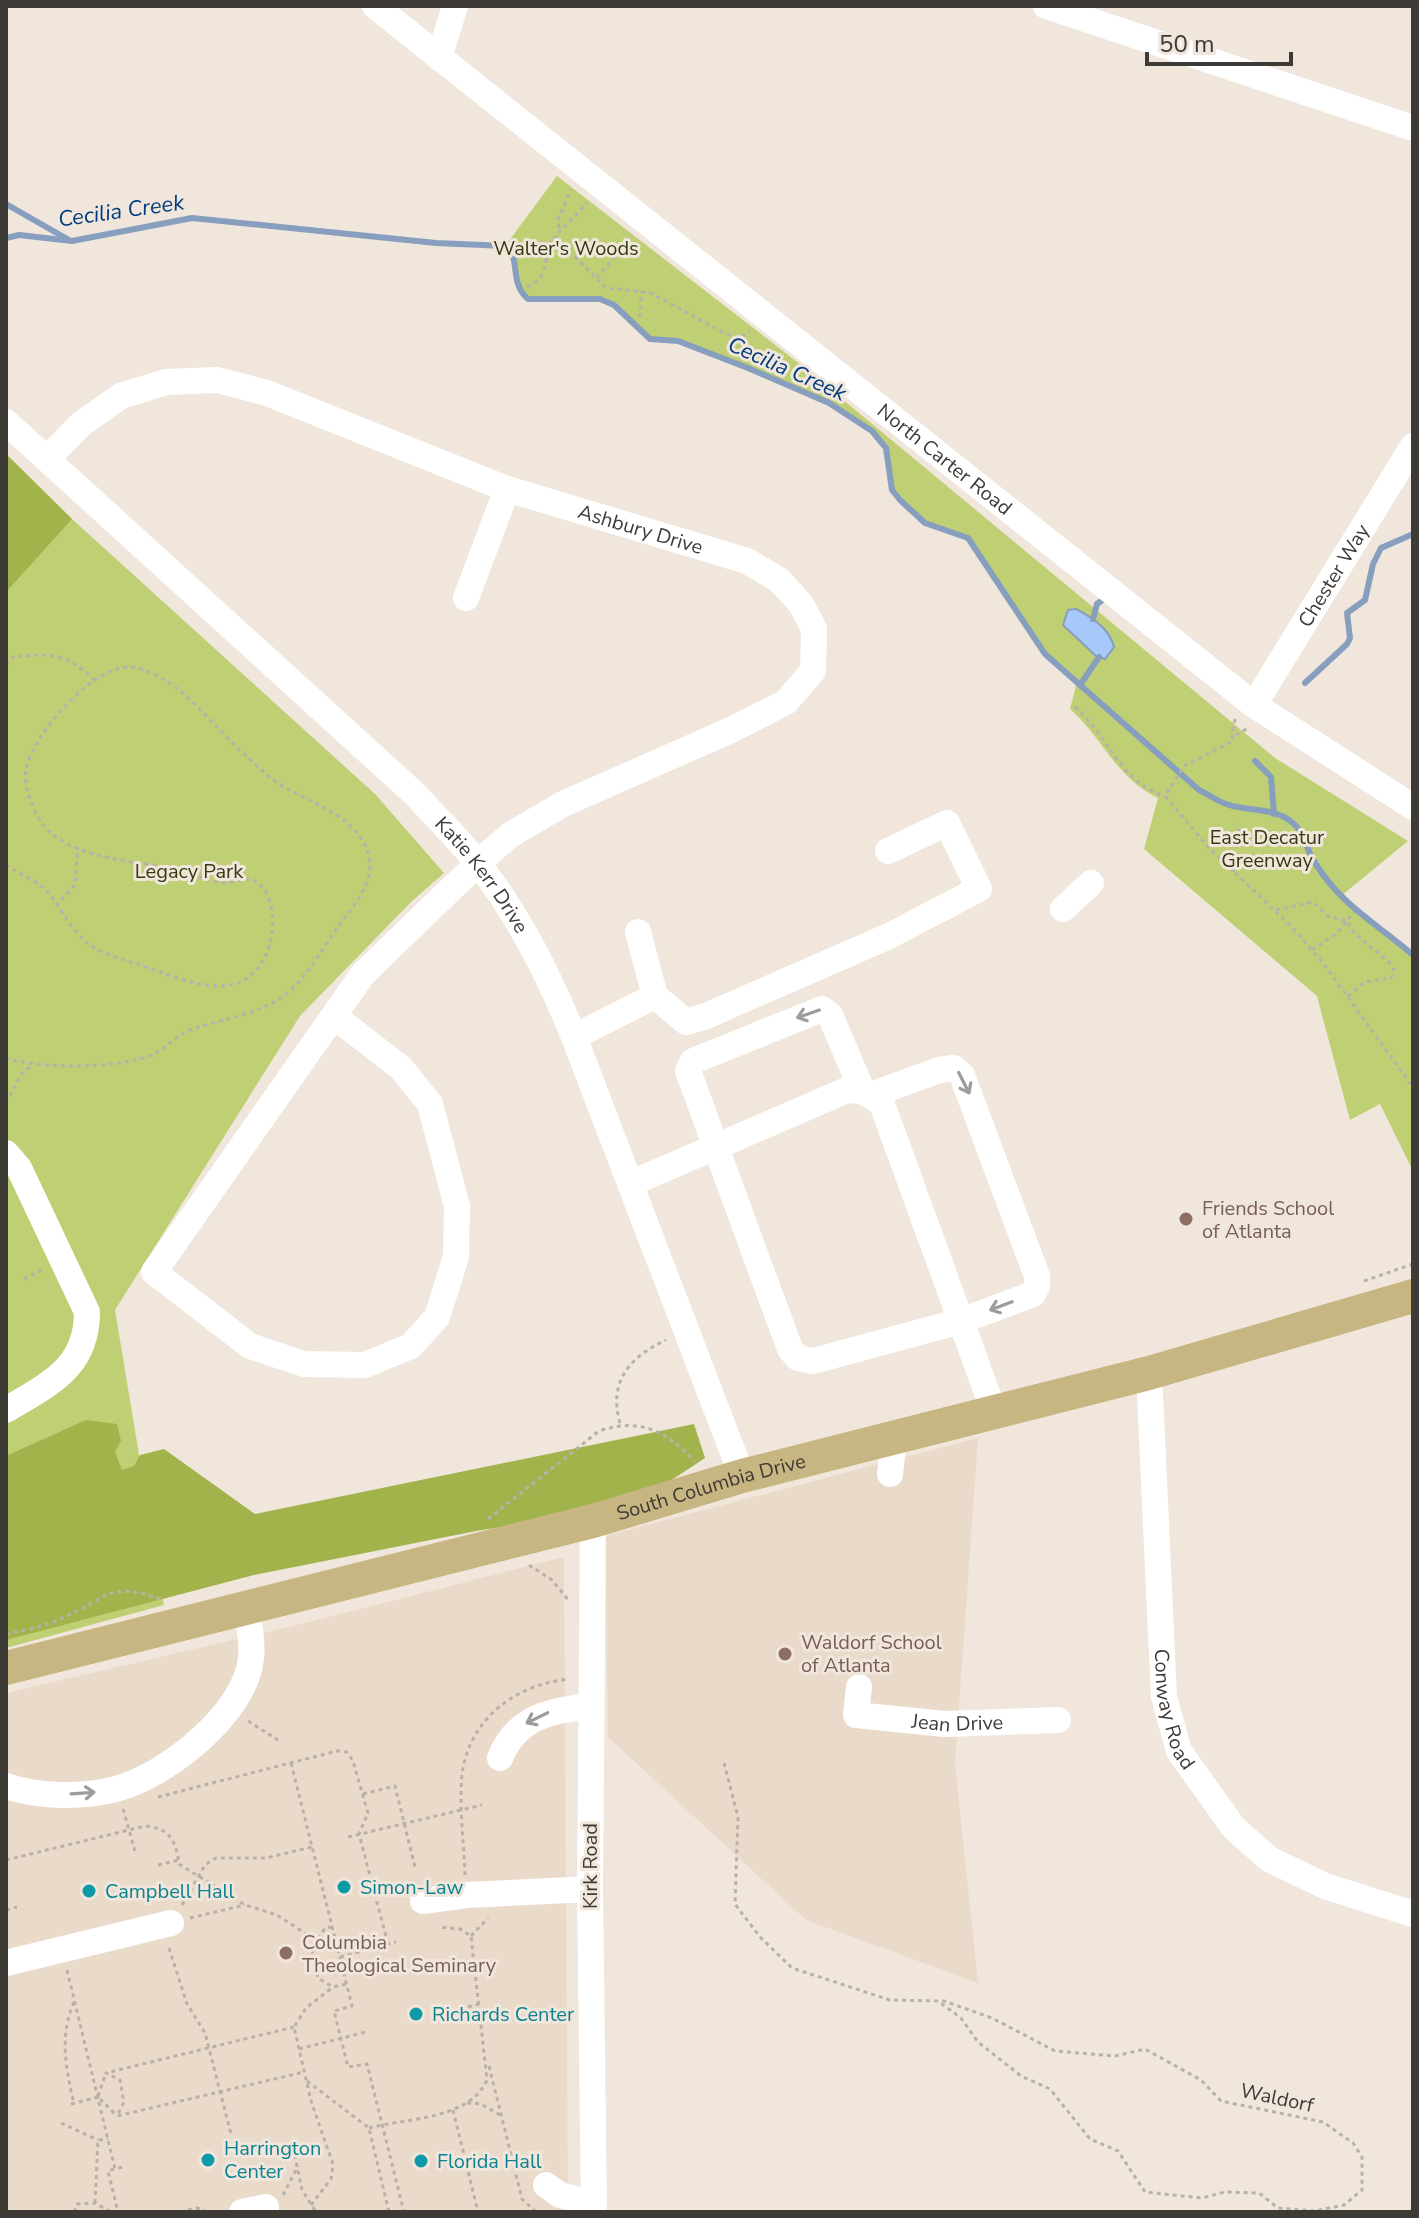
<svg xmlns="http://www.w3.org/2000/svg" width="1419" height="2218" font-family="'Nunito Sans',sans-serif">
<rect width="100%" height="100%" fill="#f0e6dc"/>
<g fill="#eadaca">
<polygon points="978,1438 955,1764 978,1983 806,1920 608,1737 605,1536"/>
<polygon points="564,1557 568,2212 6,2212 6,1693 289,1627"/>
</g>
<g fill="#bfd074">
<path d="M557 176 801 365 1275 758 1408 841 1341 896C1363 920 1390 933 1413 954V1171L1380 1104 1350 1120 1317 996 1144 849 1158 798C1116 778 1103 738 1070 709L1077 682 1032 639 968 538 925 523 900 500 892 490 886 448 872 431 829 403 748 368 678 341 650 339 614 305 600 299H528L516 285 514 257 505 246Z"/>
<polygon points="6,454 72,519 375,794 444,873 411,902 300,1016 115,1310 164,1605 6,1648"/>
</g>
<g fill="#a2b34c">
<polygon points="6,454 72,519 6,592"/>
<polygon points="86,1420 117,1424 121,1441 115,1452 122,1470 134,1466 140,1455 164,1449 255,1514 694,1424 705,1458 667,1483 575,1516 476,1531 254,1575 6,1640 6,1456"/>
</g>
<path fill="#a6c9f9" stroke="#879ebe" stroke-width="2" d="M1076 609C1092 617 1110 629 1114 647L1105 659 1096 656 1063 625 1068 610Z"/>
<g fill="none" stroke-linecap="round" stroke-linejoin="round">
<g stroke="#879ebe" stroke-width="6">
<polyline points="6,204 69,240"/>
<path d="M6 238 19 235 72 241 192 218 436 243 505 246C522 257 508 282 528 299H600L614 305 650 339 678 341 748 368 829 403 872 431 886 448 892 490 900 500 925 523 968 538 1045 654 1199 790C1208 794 1217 801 1226 804 1245 811 1269 808 1286 818 1306 830 1304 846 1315 863 1343 907 1375 922 1413 955"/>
<polyline points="1093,619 1097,604 1104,599"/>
<polyline points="1305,683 1347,644 1350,638 1347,613 1365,600 1373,564 1381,548 1413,534"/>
<polyline points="1080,685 1099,657"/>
<polyline points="1255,761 1271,777 1274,814"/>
</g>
<g stroke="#b9b1a9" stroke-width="3" stroke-dasharray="4 4" stroke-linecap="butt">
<polyline points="559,228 558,220 571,189"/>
<path d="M546 262C549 232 572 224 587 202"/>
<polyline points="597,278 631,236"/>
<path d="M527 286C538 286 544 272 546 262L540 256 539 243 560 242 606 288 651 293 724 333 740 338 750 331"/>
<polyline points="640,317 641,292"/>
<path d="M6 665 13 657C49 653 67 653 94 680"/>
<path d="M1075 707C1108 735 1119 782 1165 796"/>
<polyline points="1235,719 1231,742 1184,766 1165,796 1210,849 1292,927 1323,963 1413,1087"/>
<polyline points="1236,735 1250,727"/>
<path d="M6 865C17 872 30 878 41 886 61 903 69 932 93 947 108 956 129 961 146 967 190 982 247 1009 269 947 275 928 275 890 254 881 243 875 234 884 223 883 207 882 192 872 177 869 137 861 69 860 42 823 33 810 23 786 26 770 31 736 98 657 137 668 182 680 210 723 243 753 256 765 270 779 286 788 314 804 348 814 364 843 380 874 360 899 341 922 324 946 305 981 281 998 253 1016 220 1019 190 1030 175 1036 165 1050 149 1056 113 1069 42 1069 6 1058"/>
<polyline points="1233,872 1240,824"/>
<polyline points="56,906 75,885 78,847"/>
<polyline points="1276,910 1313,902 1328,916 1347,921 1354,933 1390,963 1394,969 1391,978 1365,982 1347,997"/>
<polyline points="1312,950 1337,933 1354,912"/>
<polyline points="6,1103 22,1073 32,1066"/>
<polyline points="24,1279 42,1270"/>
<polyline points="1364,1281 1413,1264"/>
<path d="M620 1423C608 1381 630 1357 666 1340"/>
<path d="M488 1519 599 1431C640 1417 667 1431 695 1462"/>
<polyline points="529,1565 552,1580 570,1602"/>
<path d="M6 1634C24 1630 44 1627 60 1619 110 1598 105 1580 164 1600"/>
<polyline points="248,1721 278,1740"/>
<polyline points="291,1763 352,2006 334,2011 348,2067 367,2064 404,2212"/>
<polyline points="724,1763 738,1817 735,1904 760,1937 792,1968 890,2000 938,2001 944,2001 992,2018 1055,2051 1115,2056 1145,2049 1201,2080 1221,2101 1323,2122 1353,2143 1362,2157 1362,2190 1344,2205 1314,2211 1278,2208 1259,2193 1225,2192 1202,2198 1145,2192 1118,2151 1090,2139 1050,2089 1021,2076 978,2042 961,2018 938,2001"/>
<polyline points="363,1794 395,1786 415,1867"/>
<polyline points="158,1797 337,1751 347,1752 353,1761 368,1813 359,1834 388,1944"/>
<polyline points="123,1809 135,1851"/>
<polyline points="348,1837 482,1805"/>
<path d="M6 1860 145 1826C170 1828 176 1841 179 1864L245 1905 277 1915 317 1941"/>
<polyline points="158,1865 179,1860"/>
<path d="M465 1875C464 1845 458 1797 463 1768 473 1715 519 1684 569 1679"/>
<polyline points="182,1905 205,1865 216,1858 266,1858 312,1847"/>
<polyline points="6,1910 17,1907"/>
<polyline points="190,1918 245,1905"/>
<polyline points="332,1927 325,1928 312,1950 318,1978 333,1987 346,1984"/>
<polyline points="471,1936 488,1918"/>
<polyline points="169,1948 187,2004 205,2033 231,2134"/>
<polyline points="340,1957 396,1942"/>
<polyline points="67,1970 115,2169 123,2167"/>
<path d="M74 2002C59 2036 66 2069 74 2104"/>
<polyline points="468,2007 479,2004"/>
<polyline points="294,2027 106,2073 120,2080 124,2102 117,2116 304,2072"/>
<polyline points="299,2049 366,2032"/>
<polyline points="489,2066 522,2199 536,2212"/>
<polyline points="307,2081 369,2128 389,2212"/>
<polyline points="98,2096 106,2073"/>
<polyline points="100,2099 117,2116"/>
<polyline points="467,2103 481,2104 500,2115"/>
<polyline points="71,2104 98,2097"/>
<polyline points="453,2110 478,2212"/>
<polyline points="61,2123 98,2140"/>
<path d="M369 2128C405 2118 470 2120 487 2080L471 1936 460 1929 439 1927"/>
<polyline points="293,2147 302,2190 316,2212"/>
<polyline points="114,2169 108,2171 118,2212"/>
<polyline points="283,2195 298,2166"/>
<polyline points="95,2203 98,2140 108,2139"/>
<polyline points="311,2205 331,2179 333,2164 311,2101 294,2027 306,2008 333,1987"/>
<polyline points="188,2210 197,2208 208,2212"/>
<polyline points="74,2212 77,2204 95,2203 111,2212"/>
</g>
<g stroke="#fff" stroke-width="26">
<path id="s1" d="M375 6 1254 705 1413 807"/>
<polyline points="1046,6 1413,128"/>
<polyline points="439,58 455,6"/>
<path id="s2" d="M6 422 417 796C437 819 460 840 479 865 520 917 549 976 574 1037L742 1476"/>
<path id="s3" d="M48 458 81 424 121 396 166 382 217 380 267 393 507 489 747 561 779 580 801 604 814 629 813 671 786 702 731 730 563 804 510 835 478 863 363 974 154 1272 250 1346 304 1364 365 1365 411 1346 437 1317 456 1257 457 1206 430 1104 401 1068 334 1016"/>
<polyline points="466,598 507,489"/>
<path id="s4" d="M1254 705 1413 446"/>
<polyline points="1063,909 1091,883"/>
<polyline points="638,932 655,996"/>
<polyline points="574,1037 655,996 686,1022 706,1016 889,936 979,889 947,823 888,851"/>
<polyline points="862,1090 830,1015 822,1009 693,1061 688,1071 790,1349 798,1358 813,1361 961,1321 1033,1294 1037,1286 1037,1276 962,1075 954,1068 939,1070 871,1095"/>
<path d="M6 1153 19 1168 87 1312C87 1368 49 1384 6 1410"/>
<path d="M632 1183 847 1090C863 1090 870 1094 882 1104L994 1412"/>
<path id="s5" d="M1149 1373 1164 1697 1179 1751 1234 1828 1269 1859 1325 1886 1413 1914"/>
<polyline points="890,1474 894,1437"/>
<polyline points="593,1521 590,1889 594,2212"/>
<path id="s6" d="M859 1687 856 1715 945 1724 1058 1720"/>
<path d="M500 1758C516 1717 551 1710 591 1706"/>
<path d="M6 1786C39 1797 82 1798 116 1789 166 1776 246 1713 251 1658 253 1642 249 1624 246 1609"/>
<polyline points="423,1901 467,1895 590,1889"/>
<polyline points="6,1963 171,1923"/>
<polyline points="546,2185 560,2195 594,2204"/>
<polyline points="242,2212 266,2207"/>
</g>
<path stroke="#c8b682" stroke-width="34" id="s7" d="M6 1668 593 1521 742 1476 1149 1373 1413 1296"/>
</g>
<defs><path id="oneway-shaft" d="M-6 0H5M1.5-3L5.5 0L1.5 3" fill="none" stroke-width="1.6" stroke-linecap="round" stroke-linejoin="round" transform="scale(2)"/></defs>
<g stroke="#9e9c9a">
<use href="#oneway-shaft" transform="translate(808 1014) rotate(161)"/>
<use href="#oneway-shaft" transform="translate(964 1083) rotate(63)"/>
<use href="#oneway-shaft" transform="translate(1001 1306) rotate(159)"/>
<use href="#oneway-shaft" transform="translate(537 1718) rotate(154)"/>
<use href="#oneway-shaft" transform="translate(83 1793) rotate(-4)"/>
</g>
<g fill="#8d6e63" stroke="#f0e6dc" stroke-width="3">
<circle cx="1186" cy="1219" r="8"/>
<circle cx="785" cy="1654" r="8"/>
<circle cx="286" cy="1953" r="8"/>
</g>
<g fill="#0f9aa8" stroke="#f0e6dc" stroke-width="3">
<circle cx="344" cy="1887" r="8"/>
<circle cx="89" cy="1891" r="8"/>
<circle cx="416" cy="2014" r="8"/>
<circle cx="208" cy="2160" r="8"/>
<circle cx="421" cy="2161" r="8"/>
</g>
<g text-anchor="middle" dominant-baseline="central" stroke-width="6" stroke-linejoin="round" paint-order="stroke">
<g font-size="20" fill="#343b10" stroke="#f0e6dc">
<text x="566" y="248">Walter's Woods</text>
<text x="1267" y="837">East Decatur<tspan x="1267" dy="23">Greenway</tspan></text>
<text x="189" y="871">Legacy Park</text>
</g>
<g font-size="20" fill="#3e3a36" stroke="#f0e6dc">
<text stroke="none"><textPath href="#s1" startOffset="728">North Carter Road</textPath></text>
<text stroke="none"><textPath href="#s3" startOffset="644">Ashbury Drive</textPath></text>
<text stroke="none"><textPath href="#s4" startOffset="152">Chester Way</textPath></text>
<text stroke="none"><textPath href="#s2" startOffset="658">Katie Kerr Drive</textPath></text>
<text stroke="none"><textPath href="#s7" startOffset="728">South Columbia Drive</textPath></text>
<text stroke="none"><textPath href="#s5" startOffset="338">Conway Road</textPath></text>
<text stroke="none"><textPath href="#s6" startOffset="130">Jean Drive</textPath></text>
<text transform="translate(590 1866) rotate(-90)">Kirk Road</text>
<text transform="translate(1277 2098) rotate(12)">Waldorf</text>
</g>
<g font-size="20" fill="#785e54" stroke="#f0e6dc" text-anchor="start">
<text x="1202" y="1208">Friends School<tspan x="1202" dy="23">of Atlanta</tspan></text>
<text x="801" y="1642">Waldorf School<tspan x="801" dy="23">of Atlanta</tspan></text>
<text x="302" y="1942">Columbia<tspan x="302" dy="23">Theological Seminary</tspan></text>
</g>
<g font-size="20" fill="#0d838f" stroke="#f0e6dc" text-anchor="start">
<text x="360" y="1887">Simon-Law</text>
<text x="105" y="1891">Campbell Hall</text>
<text x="432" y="2014">Richards Center</text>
<text x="224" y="2148">Harrington<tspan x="224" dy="23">Center</tspan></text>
<text x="437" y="2161">Florida Hall</text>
</g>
<g font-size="22" font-style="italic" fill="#003b7f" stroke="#f0e6dc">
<text transform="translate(121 211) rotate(-8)">Cecilia Creek</text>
<text transform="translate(787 369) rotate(24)">Cecilia Creek</text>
</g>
</g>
<rect width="1419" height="2218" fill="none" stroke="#3e3a36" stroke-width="16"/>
<path d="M1147 52v12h144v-12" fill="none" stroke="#3e3a36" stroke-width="4"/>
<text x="1159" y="52" font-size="24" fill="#3e3a36" stroke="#f0e6dc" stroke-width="6" paint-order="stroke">50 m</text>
</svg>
